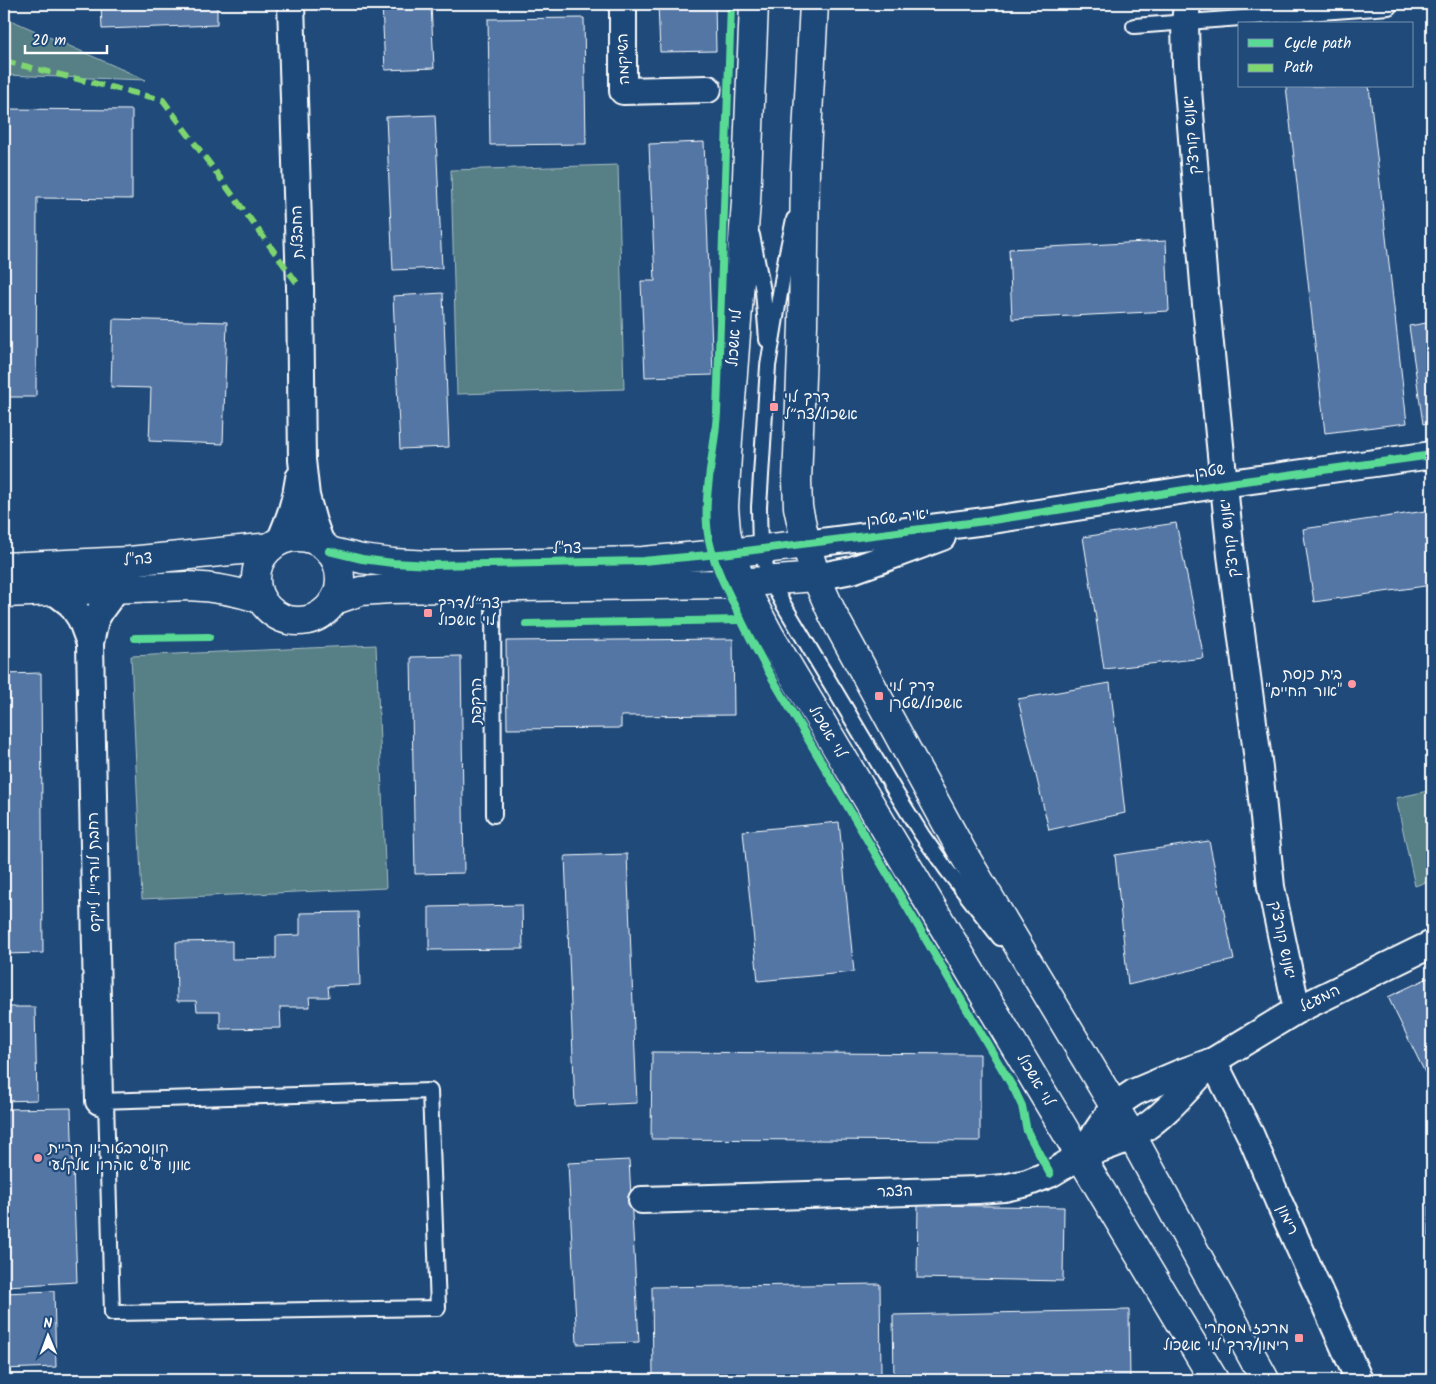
<svg xmlns="http://www.w3.org/2000/svg" width="1436" height="1384" font-family="Kalam,'Playpen Sans Hebrew',sans-serif">
<rect width="100%" height="100%" fill="#1f4a7a"/>
<filter id="ink" filterUnits="userSpaceOnUse"><feTurbulence type="fractalNoise" baseFrequency=".02" numOctaves="2"/><feDisplacementMap in="SourceGraphic" scale="10" xChannelSelector="R" yChannelSelector="G"/><feConvolveMatrix kernelMatrix="1 2 1 2 8 2 1 2 1" color-interpolation-filters="sRGB"/></filter>
<g filter="url(#ink)">
<g fill="#577f86" stroke="#abbfc2">
<polygon points="4,17 146,80 4,75"/>
<polygon points="618,165 624,389 457,394 451,170"/>
<polygon points="376,645 386,888 142,899 131,656"/>
<polygon points="1432,790 1432,880 1415,886 1396,798"/>
</g>
<g fill="#5276a5" stroke="#fff">
<polygon points="101,4 217,4 217,25 102,29"/>
<polygon points="382,4 431,4 434,68 385,70"/>
<polygon points="658,4 715,4 716,51 660,52"/>
<polygon points="584,18 586,144 490,145 488,19"/>
<polygon points="1286,86 1369,86 1407,423 1325,433"/>
<polygon points="4,109 132,110 132,199 37,198 36,397 4,397"/>
<polygon points="435,115 442,268 393,270 386,117"/>
<polygon points="704,142 713,375 645,377 641,281 655,281 649,144"/>
<polygon points="1166,241 1169,311 1012,319 1009,249"/>
<polygon points="443,293 449,447 400,449 393,296"/>
<polygon points="113,319 227,322 223,444 149,441 151,388 111,387"/>
<polygon points="1432,322 1432,422 1423,424 1409,326"/>
<polygon points="1432,510 1432,585 1314,602 1303,529"/>
<polygon points="1176,523 1204,658 1104,669 1083,537"/>
<polygon points="733,639 734,715 621,716 621,728 507,729 506,641"/>
<polygon points="461,656 464,873 415,874 411,657"/>
<polygon points="41,673 43,953 4,954 4,674"/>
<polygon points="1110,683 1125,813 1049,830 1018,699"/>
<polygon points="839,822 854,972 758,981 743,831"/>
<polygon points="1209,841 1234,960 1128,985 1115,855"/>
<polygon points="627,854 637,1103 575,1106 565,856"/>
<polygon points="522,905 523,949 429,950 429,907"/>
<polygon points="358,912 360,985 328,986 329,997 309,997 310,1007 280,1007 281,1028 220,1029 220,1011 197,1011 196,1001 177,1001 176,942 232,941 232,959 276,958 276,936 300,935 300,913"/>
<polygon points="1432,976 1432,1085 1431,1085 1388,997"/>
<polygon points="4,1007 35,1007 37,1100 4,1101"/>
<polygon points="652,1052 980,1054 980,1141 651,1139"/>
<polygon points="1430,1096 1432,1096 1432,1237 1429,1237"/>
<polygon points="71,1108 77,1282 6,1286 4,1207 4,1109"/>
<polygon points="629,1160 639,1342 577,1344 568,1163"/>
<polygon points="918,1205 1064,1207 1063,1281 917,1278"/>
<polygon points="880,1284 881,1374 653,1377 652,1287"/>
<polygon points="54,1291 56,1367 4,1369 4,1293"/>
<polygon points="1129,1310 1130,1380 894,1380 893,1315"/>
</g>
<g fill="none" stroke-linecap="round" stroke-linejoin="round">
<g stroke="#fff" stroke-width="18">
<g id="lane">
<polyline points="1134,26 1389,7 1389,4"/>
<polyline points="794,219 786,257 768,366 759,507 760,549 771,581 782,602 896,793 922,835 947,870 1000,938"/>
<polyline points="752,235 763,291 767,340"/>
<polyline points="493,588 494,815"/>
<polyline points="99,1101 430,1091 438,1308 112,1313 106,1101"/>
</g>
</g>
<g stroke="#fff" stroke-width="30">
<g id="street">
<polyline points="291,4 300,287 302,460 306,496 313,522 321,544"/>
<polyline points="623,4 623,91 708,89"/>
<polyline points="1187,4 1185,23 1186,65 1204,284 1231,555 1259,768 1271,887 1297,1010"/>
<path d="M280 541C289 520 296 502 299 478"/>
<polyline points="806,544 993,520 1223,484 1432,455"/>
<polyline points="816,577 852,570 880,560 942,537"/>
<polyline points="54,591 71,604 81,619 90,643"/>
<polyline points="1213,1061 1251,1136 1278,1200 1359,1380"/>
<polyline points="99,1101 90,643 95,620 102,608 116,589"/>
<path d="M1080 1156C1096 1150 1121 1143 1134 1135 1164 1117 1186 1090 1210 1064"/>
<polyline points="642,1200 978,1190 1004,1188 1027,1183 1050,1174 1080,1156 1114,1106 1135,1092 1180,1073 1213,1061 1297,1010 1432,944"/>
</g>
</g>
<g stroke="#fff" stroke-width="31">
<g id="secondary">
<polyline points="754,4 746,202 728,439 724,507 726,531 730,553 742,583 770,636 1214,1380"/>
<polyline points="814,4 805,171 803,325 797,481 798,507 806,544 816,577 833,615 964,855 1132,1136 1265,1380"/>
<circle cx="298" cy="579" r="42"/>
<polyline points="329,551 362,559 393,563 431,565 643,561 730,553 806,544"/>
<polyline points="4,567 129,561 271,547"/>
<path d="M4 593 188 586C213 587 237 591 261 599"/>
<polyline points="335,600 361,591 390,589 724,584 816,577"/>
</g>
</g>
<use href="#lane" stroke="#1f4a7a" stroke-width="14"/>
<use href="#street" stroke="#1f4a7a" stroke-width="26"/>
<use href="#secondary" stroke="#1f4a7a" stroke-width="28"/>
<polyline stroke="#7fd670" stroke-width="6" stroke-dasharray="12 6" stroke-linecap="butt" points="4,61 163,100 300,287"/>
<g stroke="#1f4a7a" stroke-width="11">
<g id="cycleway">
<path d="M731 4C726 140 722 276 717 412 715 453 701 500 709 540 714 565 724 584 735 607 748 635 763 663 779 690L1015 1091 1022 1106 1027 1131 1050 1174"/>
<polyline points="329,551 362,559 393,563 431,565 643,561 730,553 993,520 1223,484 1432,455"/>
<polyline points="526,624 741,620"/>
<polyline points="135,638 209,637"/>
</g>
</g>
<use href="#cycleway" stroke="#5adb95" stroke-width="8"/>
</g>
</g>
<g fill="#ff9aa2" stroke="#1f4a7a" stroke-width="2">
<rect x="769" y="402" width="10" height="10" rx="2.5"/>
<rect x="423" y="608" width="10" height="10" rx="2.5"/>
<circle cx="1352" cy="684" r="5"/>
<rect x="874" y="691" width="10" height="10" rx="2.5"/>
<circle cx="38" cy="1158" r="5"/>
<rect x="1294" y="1333" width="10" height="10" rx="2.5"/>
</g>
<g text-anchor="middle" dominant-baseline="central" stroke-width="4.5" stroke-linejoin="round" paint-order="stroke">
<g font-size="15" fill="#fff" stroke="#1f4a7a">
<text transform="translate(624 59) rotate(-92)">השיקמה</text>
<text transform="translate(1192 135) rotate(-95)">יאנוש קורצ'ק</text>
<text transform="translate(298 232) rotate(-92)">החבצלת</text>
<text transform="translate(735 338) rotate(-86)">לוי אשכול</text>
<text transform="translate(1210 472) rotate(-9)">שטרן</text>
<text transform="translate(898 518) rotate(-7)">יאיר שטרן</text>
<text transform="translate(1230 538) rotate(-97)">יאנוש קורצ'ק</text>
<text transform="translate(567 549) rotate(-1)">צה"ל</text>
<text transform="translate(138 560) rotate(-5)">צה"ל</text>
<text transform="translate(477 701) rotate(-90)">הרקפת</text>
<text transform="translate(827 732) rotate(59)">לוי אשכול</text>
<text transform="translate(95 872) rotate(-91)">רחבת לורדייל לייקס</text>
<text transform="translate(1282 940) rotate(78)">יאנוש קורצ'ק</text>
<text transform="translate(1320 999) rotate(-26)">המעגל</text>
<text transform="translate(1035 1080) rotate(59)">לוי אשכול</text>
<text transform="translate(895 1192) rotate(-2)">הצבר</text>
<text transform="translate(1287 1220) rotate(66)">רימון</text>
</g>
<g font-size="15" fill="#fff" stroke="#1f4a7a" text-anchor="start">
<text x="784" y="398">דרך לוי<tspan x="784" dy="17">אשכול/צה״ל</tspan></text>
<text x="438" y="604">צה״ל/דרך<tspan x="438" dy="17">לוי אשכול</tspan></text>
<text x="1342" y="675" text-anchor="end">בית כנסת<tspan x="1342" dy="17">"אור החיים"</tspan></text>
<text x="889" y="687">דרך לוי<tspan x="889" dy="17">אשכול/שטרן</tspan></text>
<text x="48" y="1149">קונסרבטוריון קריית<tspan x="48" dy="17">אונו ע"ש אהרון אלקלעי</tspan></text>
<text x="1289" y="1329" text-anchor="end">מרכז מסחרי<tspan x="1289" dy="17">רימון/דרך לוי אשכול</tspan></text>
</g>
</g>
<rect width="1436" height="1384" fill="none" stroke="#1f4a7a" stroke-width="20"/>
<rect x="10" y="10" width="1416" height="1364" fill="none" stroke="#fff" stroke-width="2" filter="url(#ink)"/>
<rect x="1238" y="22" width="175" height="65" fill="#1f4a7a" stroke="#7992af"/>
<rect x="1248" y="39" width="25" height="8" fill="#5adb95" stroke="#7992af"/>
<text x="1284" y="48" font-size="15" fill="#ffffff">Cycle path</text>
<rect x="1248" y="64" width="25" height="8" fill="#7fd670" stroke="#7992af"/>
<text x="1284" y="72" font-size="15" fill="#ffffff">Path</text>
<g transform="translate(48 1336) rotate(359)" stroke="#1f4a7a" stroke-width="4" paint-order="stroke">
<path d="M0-4L9 19L0 12L-9 19Z" fill="#ffffff"/>
<text y="-8" font-size="14" font-weight="bold" text-anchor="middle" fill="#ffffff">N</text>
</g>
<path d="M25 45v8h82v-8" fill="none" stroke="#ffffff" stroke-width="2.5"/>
<text x="32" y="45" font-size="15" fill="#ffffff" stroke="#1f4a7a" stroke-width="4" paint-order="stroke">20 m</text>
</svg>
